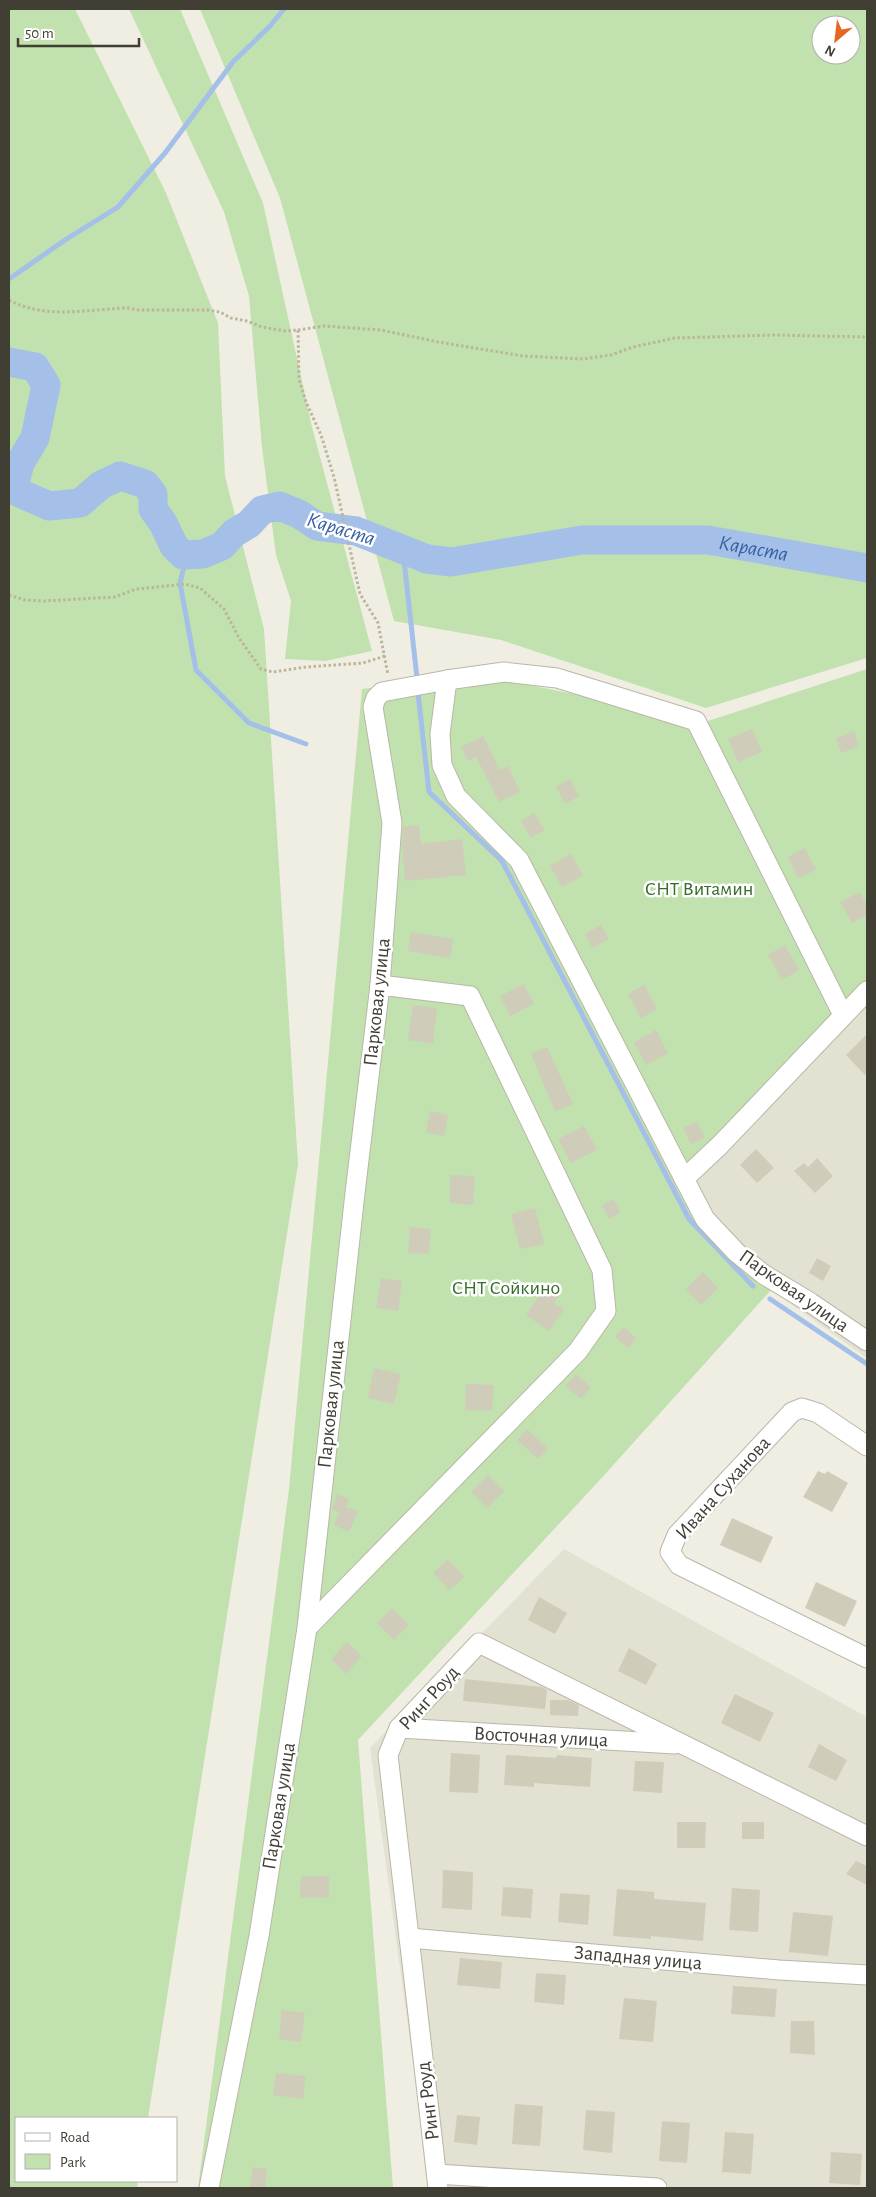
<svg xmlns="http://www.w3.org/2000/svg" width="876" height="2197" font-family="'Alegreya Sans',sans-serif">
<rect width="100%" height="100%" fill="#f0eee3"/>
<g fill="#e3e1d2">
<polygon points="867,1004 867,1358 771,1290 678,1192 810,1064"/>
<polygon points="564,1549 867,1717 867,2188 430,2188 370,1748"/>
</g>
<g fill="#c1e1af" fill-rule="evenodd">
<polygon points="9,9 75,9 166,193 218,323 225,476 264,629 298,1164 148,2118 16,2118 16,2181 138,2181 137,2188 9,2188"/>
<polygon points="129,9 180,9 263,203 312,427 372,651 325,661 285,659 291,601 276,555 262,447 249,296 224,212"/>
<path d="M200 9H867V658L706 708 501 640 394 621 280 198ZM821 25H851V55H821Z"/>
<polygon points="867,669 867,1004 810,1064 679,1192 771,1290 598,1482 358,1740 393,2188 198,2188 289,1489 362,689 479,675 708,721"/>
</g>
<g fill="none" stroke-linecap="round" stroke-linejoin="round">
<g stroke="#a4bfe8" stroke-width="5">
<polyline points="9,279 65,240 118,207 165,153 233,62 270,26 284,9"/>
<polyline points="403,551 417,678"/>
<polyline points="187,555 180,583 196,670 249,723 306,744"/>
<polyline points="418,693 429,792 502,861 689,1219 753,1286"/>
<polyline points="770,1299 867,1364"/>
</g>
<path stroke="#a4bfe8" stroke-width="29" id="s1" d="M9 362 35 367 46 385 35 438 20 463 13 490 49 506 80 503 101 485 120 476 145 484 153 494V509L163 523 174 546 183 555 203 554 222 546 234 533 249 524 262 510 279 506 299 514 317 526 356 531 427 559 451 562 582 540H708L867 568"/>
</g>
<g fill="#d0ccba">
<polygon points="752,729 762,752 738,762 728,739"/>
<polygon points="854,731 859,746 841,753 836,738"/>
<polygon points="483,736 500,770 508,766 520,792 499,802 476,757 468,761 461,747"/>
<polygon points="570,779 579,796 565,804 556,787"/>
<polygon points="534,813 545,830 531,838 521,821"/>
<polygon points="419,825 421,844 462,839 466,875 405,881 402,847 403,827"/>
<polygon points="805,848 816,870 798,878 788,857"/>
<polygon points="571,854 583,875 562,887 550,866"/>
<polygon points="860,892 867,906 867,915 852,923 840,902"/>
<polygon points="601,925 609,939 592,948 585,934"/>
<polygon points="411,932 453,939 450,958 408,951"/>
<polygon points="785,945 799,970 782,980 768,955"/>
<polygon points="524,984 534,1004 510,1016 500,996"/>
<polygon points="644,985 657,1009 641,1018 628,994"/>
<polygon points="413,1005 437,1008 433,1044 408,1040"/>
<polygon points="656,1030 668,1053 646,1065 634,1042"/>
<polygon points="867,1034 867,1077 846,1055"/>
<polygon points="547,1047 573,1104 555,1111 531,1054"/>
<polygon points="430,1111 448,1115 444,1136 426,1132"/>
<polygon points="697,1122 705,1138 691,1144 683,1128"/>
<polygon points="584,1126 597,1150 571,1163 558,1139"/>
<polygon points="756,1149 774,1168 757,1183 740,1165"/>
<polygon points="817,1158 833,1176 815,1193 794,1171 804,1163 808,1167"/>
<polygon points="450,1175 475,1176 473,1205 450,1203"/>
<polygon points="614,1199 620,1213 609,1219 602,1205"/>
<polygon points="535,1208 544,1244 520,1249 511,1214"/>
<polygon points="410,1227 431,1229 429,1254 408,1253"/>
<polygon points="817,1258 831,1266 823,1281 809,1273"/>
<polygon points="703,1272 718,1288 701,1305 686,1289"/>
<polygon points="381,1278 402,1281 398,1311 376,1308"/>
<polygon points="546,1286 560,1295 554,1303 564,1309 549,1331 526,1315"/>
<polygon points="624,1327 636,1338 628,1348 615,1337"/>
<polygon points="374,1368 401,1374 394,1404 368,1398"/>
<polygon points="576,1374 591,1387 581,1399 566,1386"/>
<polygon points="466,1384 494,1385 492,1411 465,1410"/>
<polygon points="527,1429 548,1449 538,1459 517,1440"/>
<polygon points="818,1471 825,1474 827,1471 848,1483 832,1512 803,1497"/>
<polygon points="488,1475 504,1491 487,1508 471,1492"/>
<polygon points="337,1494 349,1499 346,1507 358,1511 349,1532 334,1525 339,1512 332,1509"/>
<polygon points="732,1518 773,1537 761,1563 720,1545"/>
<polygon points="448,1560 465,1577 449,1590 433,1573"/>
<polygon points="816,1582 857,1601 845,1627 805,1608"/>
<polygon points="539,1597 567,1613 555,1634 528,1620"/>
<polygon points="392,1608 409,1625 394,1640 377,1623"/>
<polygon points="347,1642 362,1656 346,1674 331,1659"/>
<polygon points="629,1648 657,1664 646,1685 618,1671"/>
<polygon points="465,1679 542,1687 547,1690 545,1709 463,1701"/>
<polygon points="735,1694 774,1713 760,1742 721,1723"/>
<polygon points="550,1700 568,1700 579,1705 578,1716 550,1715"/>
<polygon points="819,1744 847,1760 836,1781 808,1767"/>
<polygon points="451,1753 480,1755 478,1793 449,1792"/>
<polygon points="506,1755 556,1758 557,1755 592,1758 590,1787 534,1783 534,1787 504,1785"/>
<polygon points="635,1761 664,1762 662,1793 633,1791"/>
<polygon points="677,1822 706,1822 705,1848 677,1848"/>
<rect x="742" y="1822" width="22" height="17"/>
<polygon points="856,1861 867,1866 867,1885 846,1874"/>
<polygon points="443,1870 473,1872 472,1910 442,1908"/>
<polygon points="301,1876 329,1876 329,1898 300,1897"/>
<polygon points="503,1887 533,1889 531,1918 501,1916"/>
<polygon points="732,1888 760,1890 758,1932 729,1930"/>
<polygon points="617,1889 654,1892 654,1899 706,1903 703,1941 651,1936 651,1939 613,1936"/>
<polygon points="560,1893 590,1895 588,1925 558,1922"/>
<polygon points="793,1912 833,1916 828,1956 789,1952"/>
<polygon points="460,1958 502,1962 500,1989 457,1985"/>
<polygon points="536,1973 566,1975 564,2005 534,2002"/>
<polygon points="733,1986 777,1989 775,2017 731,2014"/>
<polygon points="624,1998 657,2001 653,2042 619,2039"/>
<polygon points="282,2010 305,2013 301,2042 279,2039"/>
<polygon points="791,2021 814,2021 815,2055 790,2053"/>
<polygon points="276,2073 306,2076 303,2099 273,2095"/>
<polygon points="515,2104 543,2106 540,2146 512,2144"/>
<polygon points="586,2110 615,2112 612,2153 583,2150"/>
<polygon points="457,2115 480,2117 477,2145 454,2142"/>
<polygon points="662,2121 690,2123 687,2163 659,2161"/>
<polygon points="725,2132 754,2134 751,2174 722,2172"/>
<polygon points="831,2152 862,2154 860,2185 829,2183"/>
<polygon points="253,2167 267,2169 265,2188 250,2188"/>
</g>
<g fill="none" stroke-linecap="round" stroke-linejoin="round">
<g stroke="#bab7a7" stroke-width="21">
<g id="minor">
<polyline points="447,680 504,672 557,678 696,721 843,1015"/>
<polyline points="684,1179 720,1145 867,991"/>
<polyline points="867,1446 818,1413 802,1408 792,1412 677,1535 670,1552 679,1565 867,1658"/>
<polyline points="307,1628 578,1351 606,1311 602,1270 470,996 380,985"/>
<polyline points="399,1728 675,1744"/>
<polyline points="409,1938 779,1970 867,1975"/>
<polyline points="437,2174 657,2188"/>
<polyline points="209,2188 259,1936 307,1628 355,1193 380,985 392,823 373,707 376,698 382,692 447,680 440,734 442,765 456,796 519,860 705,1219 736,1252 763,1274 811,1303 867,1341"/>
<polyline points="438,2188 388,1755 399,1728 479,1643 867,1836"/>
</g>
</g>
<g stroke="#bbb599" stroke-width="3" stroke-dasharray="2.5 2.5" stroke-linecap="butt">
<path d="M9 300C46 320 88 309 128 308L138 310H207L220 312 231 318 247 321 262 327 285 331 298 330 299 379 306 402 321 435 334 477 360 594 378 623 388 675"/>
<polyline points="298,330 324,326 381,330 438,342 523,356 583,359 611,355 633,347 675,338 776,335 867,337"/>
<polyline points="9,595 25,600 44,601 115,597 136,589 185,584 200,588 224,609 239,638 261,669 273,672 306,667 363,663 385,656"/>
</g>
<use href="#minor" stroke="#fff" stroke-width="19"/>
</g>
<g text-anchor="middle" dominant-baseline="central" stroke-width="5" stroke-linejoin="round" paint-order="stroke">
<g font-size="20" fill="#396d2d" stroke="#fff">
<text x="699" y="889">СНТ Витамин</text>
<text x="506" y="1288">СНТ Сойкино</text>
</g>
<g font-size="20" fill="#413e34" stroke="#fff">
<text transform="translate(377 1002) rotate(-84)">Парковая улица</text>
<text transform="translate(794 1291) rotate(35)">Парковая улица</text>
<text transform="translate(331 1404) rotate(-84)">Парковая улица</text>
<text transform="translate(723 1488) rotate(-48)">Ивана Суханова</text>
<text transform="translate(429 1698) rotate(-48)">Ринг Роуд</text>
<text transform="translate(541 1737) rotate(3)">Восточная улица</text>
<text transform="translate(279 1806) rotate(-81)">Парковая улица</text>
<text transform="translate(638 1958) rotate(5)">Западная улица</text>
<text transform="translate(428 2101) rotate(-97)">Ринг Роуд</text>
</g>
<g font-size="21" font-style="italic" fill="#3861a2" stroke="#fff">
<text transform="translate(341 529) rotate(17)">Караста</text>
<text stroke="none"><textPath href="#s1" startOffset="988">Караста</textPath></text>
</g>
</g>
<rect width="876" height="2197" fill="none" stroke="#413e34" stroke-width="20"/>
<rect x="15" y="2117" width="162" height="65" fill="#ffffff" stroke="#b3b2ae"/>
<rect x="25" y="2133" width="25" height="8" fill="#ffffff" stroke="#b3b2ae"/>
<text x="60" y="2142" font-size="15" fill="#413e34">Road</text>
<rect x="25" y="2154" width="25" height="15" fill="#c1e1af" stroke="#b3b2ae"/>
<text x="60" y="2167" font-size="15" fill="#413e34">Park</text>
<g transform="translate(836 40) rotate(208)"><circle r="24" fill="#ffffff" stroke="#b3b2ae"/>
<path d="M0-4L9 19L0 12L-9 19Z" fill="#e66624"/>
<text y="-8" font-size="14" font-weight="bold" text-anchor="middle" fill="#413e34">N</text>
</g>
<path d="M18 38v8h121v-8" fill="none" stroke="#413e34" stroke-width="2.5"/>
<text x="25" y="38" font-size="15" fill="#413e34" stroke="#ffffff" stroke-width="4" paint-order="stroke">50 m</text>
</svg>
